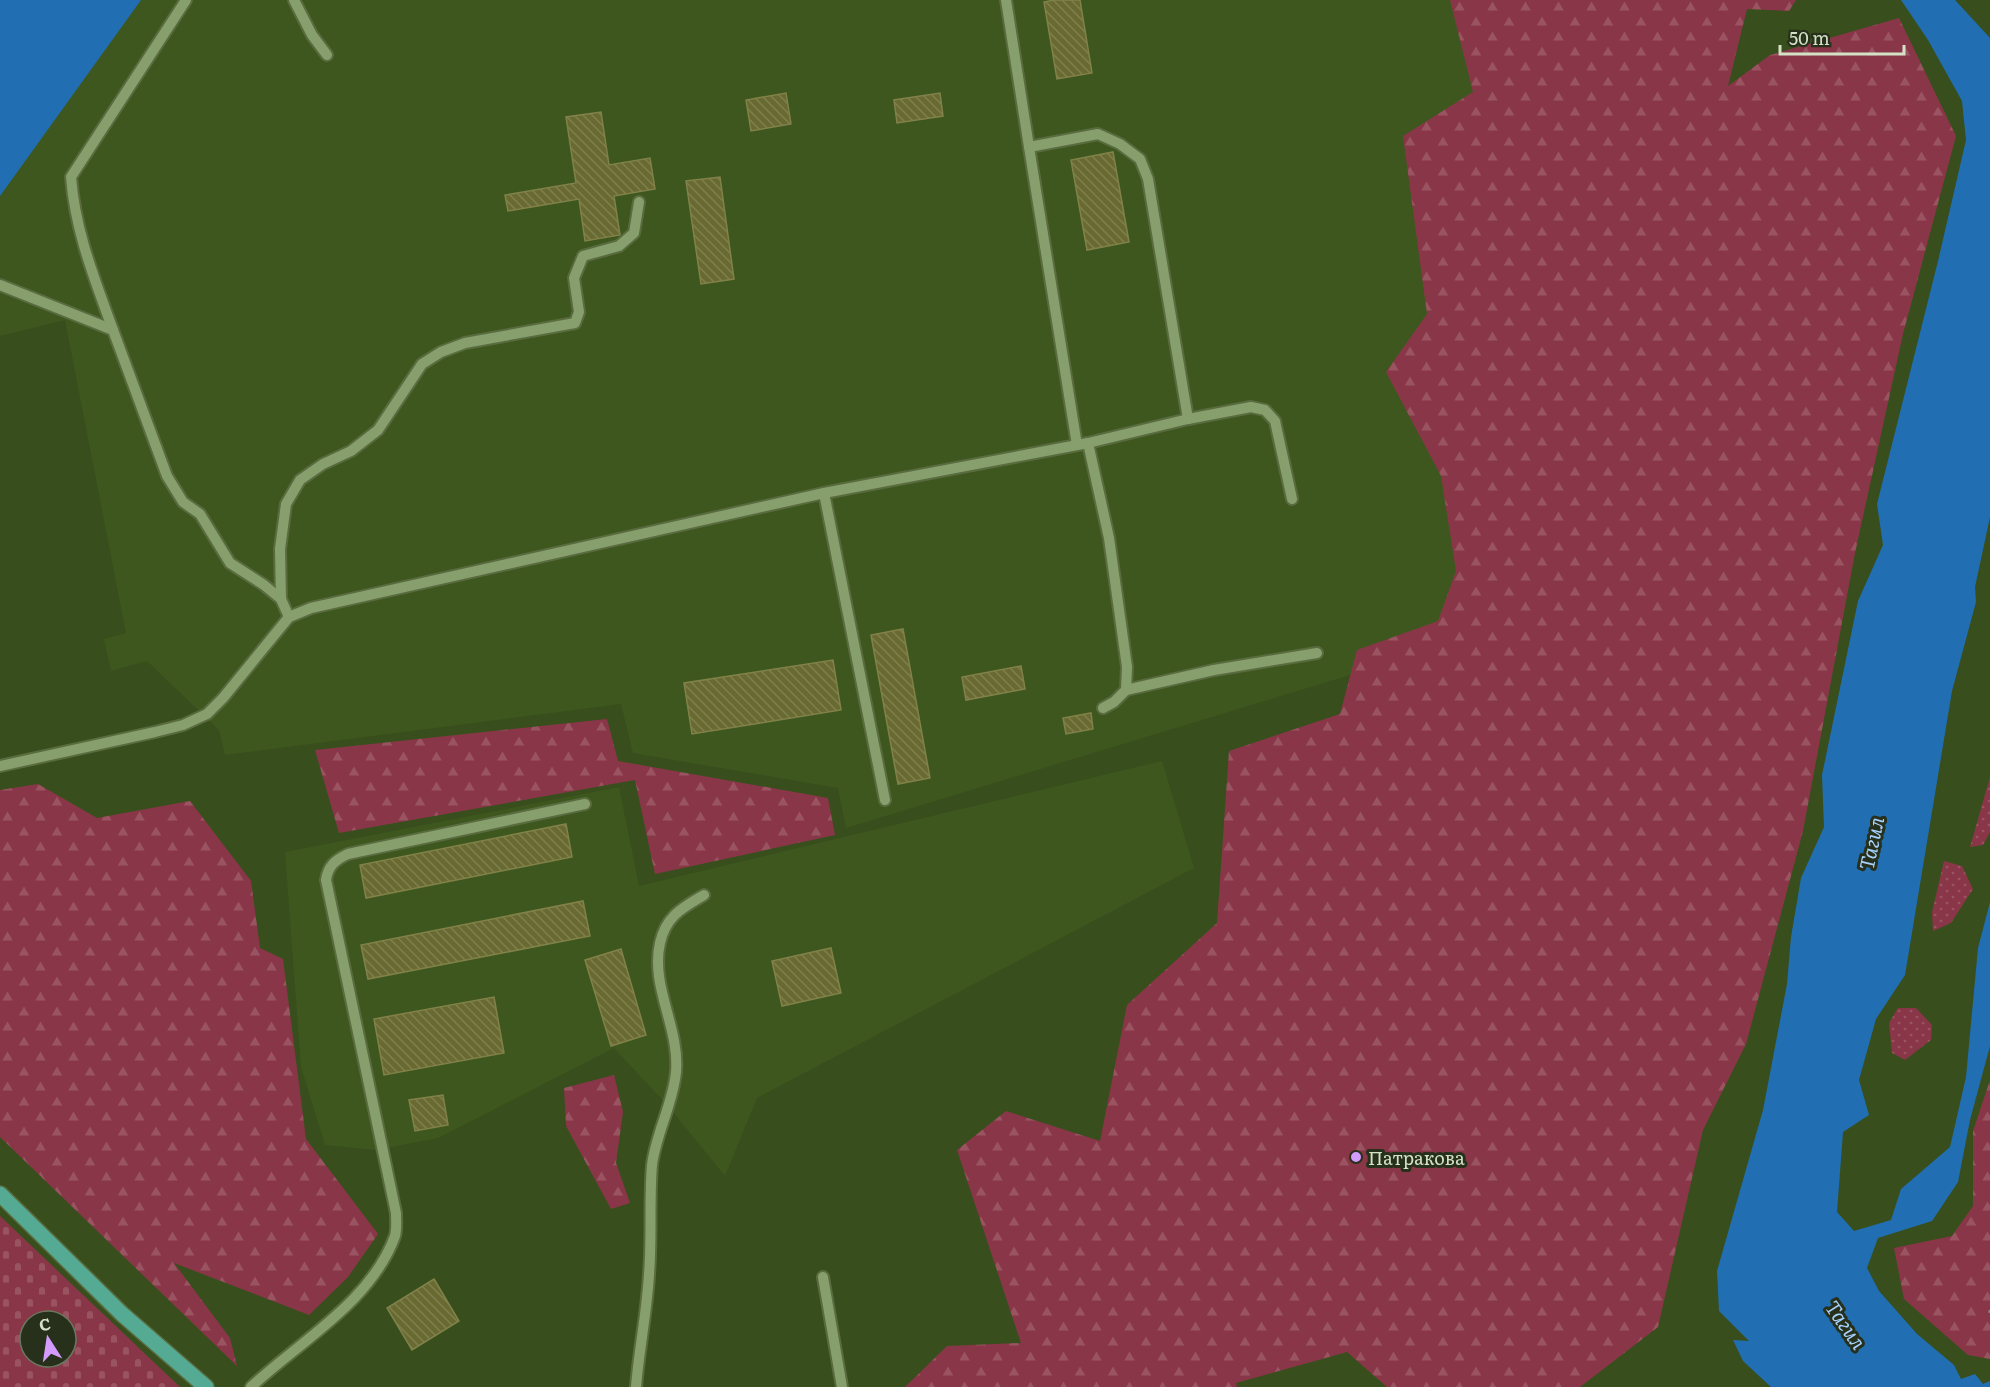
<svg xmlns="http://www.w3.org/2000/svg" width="1990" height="1387" font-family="Literata,serif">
<defs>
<pattern id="grass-dots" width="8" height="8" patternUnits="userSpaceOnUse" patternTransform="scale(1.5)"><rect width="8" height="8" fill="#893648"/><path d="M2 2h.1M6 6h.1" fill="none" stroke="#995361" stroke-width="1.8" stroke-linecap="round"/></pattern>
<pattern id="forest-firs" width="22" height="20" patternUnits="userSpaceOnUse" patternTransform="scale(1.5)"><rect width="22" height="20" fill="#893648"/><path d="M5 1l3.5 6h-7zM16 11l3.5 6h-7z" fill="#995361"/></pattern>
<pattern id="cemetery-stones" width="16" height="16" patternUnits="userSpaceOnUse" patternTransform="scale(1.5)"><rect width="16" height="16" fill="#893648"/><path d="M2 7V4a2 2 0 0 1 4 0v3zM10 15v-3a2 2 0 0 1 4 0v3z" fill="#995361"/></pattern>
<pattern id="building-back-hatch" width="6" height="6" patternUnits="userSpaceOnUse" patternTransform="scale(1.5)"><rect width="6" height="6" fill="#696a31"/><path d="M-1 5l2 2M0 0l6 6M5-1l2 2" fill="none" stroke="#7e7f4d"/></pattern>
</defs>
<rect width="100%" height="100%" fill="#384e1d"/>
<g fill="#3e571e">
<polygon points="0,0 1576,0 1663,393 1426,652 846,828 838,788 633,753 621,704 225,755 219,730 147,661 111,671 104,639 126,633 65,320 0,336"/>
<polygon points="1162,761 1194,868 757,1098 725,1176 668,1106 614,1048 438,1138 376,1150 325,1145 301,1067 285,852 619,787 639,886"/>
</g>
<g fill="url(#grass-dots)">
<polygon points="1990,777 1990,832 1983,845 1970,847"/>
<polygon points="1944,861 1962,866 1973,889 1951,923 1933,931 1932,912"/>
<polygon points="1898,1008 1916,1008 1932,1025 1931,1040 1905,1060 1892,1053 1889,1023"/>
</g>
<g fill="url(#forest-firs)">
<polygon points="1450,0 1796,0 1789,11 1747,9 1728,86 1770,55 1899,18 1956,136 1903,334 1855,553 1803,831 1746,1044 1703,1130 1658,1327 1580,1387 1387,1387 1347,1352 1236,1383 1237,1387 905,1387 947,1346 1021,1343 957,1150 1006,1111 1100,1141 1127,1005 1217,923 1229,751 1340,714 1357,650 1438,621 1456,571 1441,476 1386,372 1427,314 1403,136 1473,92"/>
<polygon points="607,719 618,761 828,798 835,835 655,874 635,780 339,833 315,750"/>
<polygon points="38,784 97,818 190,801 251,881 260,948 283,959 306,1139 378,1234 348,1277 309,1315 174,1263 230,1338 237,1366 0,1137 0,790"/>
<polygon points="614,1075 623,1112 616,1163 630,1203 611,1209 566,1126 564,1088"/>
<polygon points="1990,1080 1990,1359 1968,1355 1904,1299 1894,1248 1952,1236 1973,1206 1973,1131"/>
</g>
<path fill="url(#cemetery-stones)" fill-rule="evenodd" d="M0 1216 180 1387H0ZM30 1321H66V1357H30Z"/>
<g fill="#216fb2">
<polygon points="0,0 141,0 0,196"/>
<polygon points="1901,0 1955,0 1990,38 1990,517 1975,587 1976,602 1952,691 1905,975 1876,1019 1859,1080 1869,1115 1843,1132 1837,1212 1854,1231 1891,1220 1901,1189 1950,1147 1966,1077 1978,948 1990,902 1990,1046 1970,1120 1958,1182 1932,1221 1878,1238 1867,1268 1879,1291 1917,1334 1954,1365 1961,1379 1975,1374 1983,1384 1990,1381 1990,1387 1771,1387 1743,1361 1733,1340 1749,1341 1719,1311 1717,1271 1763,1110 1787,984 1791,937 1801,878 1824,827 1822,775 1858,601 1883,545 1877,504 1938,261 1966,140 1962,101 1928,40"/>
</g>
<g fill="url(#building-back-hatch)" stroke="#818249" stroke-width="1.5">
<polygon points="1054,0 1080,0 1092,73 1057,79 1044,2"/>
<polygon points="786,93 791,124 751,131 746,100"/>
<polygon points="940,93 943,116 897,123 894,100"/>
<polygon points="601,112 609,165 650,158 655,189 614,196 620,235 585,241 579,199 508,211 505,195 576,183 566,117"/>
<polygon points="1113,152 1129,242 1087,250 1071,160"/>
<polygon points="720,177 734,279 701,284 686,181"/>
<polygon points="903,629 930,778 898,784 871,635"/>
<polygon points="833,660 841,710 692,734 684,683"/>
<polygon points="1021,666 1025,689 966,700 962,677"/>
<polygon points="1091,713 1093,729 1066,734 1063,718"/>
<polygon points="566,824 572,857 366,898 360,865"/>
<polygon points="583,901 590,936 368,979 361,945"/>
<polygon points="831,948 841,993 782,1006 772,961"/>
<polygon points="621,949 646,1035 611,1046 585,960"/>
<polygon points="494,997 504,1053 384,1075 374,1019"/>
<polygon points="443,1095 448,1125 415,1131 409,1100"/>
<polygon points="434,1279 459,1321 412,1350 387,1308"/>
</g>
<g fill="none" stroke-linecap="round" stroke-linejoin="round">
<g stroke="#596b3f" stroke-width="14">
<g id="minor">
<polyline points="294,0 312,35 327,55"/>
<polyline points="1006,0 1029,147"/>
<polyline points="0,285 113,330 167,476 183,502 200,514 230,563 264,585 281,599 289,617"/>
<path d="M113 330C95 280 75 231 71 177L186 0"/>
<polyline points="1088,443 1109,538 1127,667 1126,690 1114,702 1103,708"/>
<polyline points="1077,445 1029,147 1098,134 1120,144 1140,159 1148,179 1188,419"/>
<polyline points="824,493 885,800"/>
<polyline points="281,599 280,549 286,504 300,480 323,464 351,451 378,430 422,364 441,352 465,343 575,323 579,312 574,278 583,256 619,246 634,233 639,202"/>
<polyline points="1126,690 1214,670 1317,653"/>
<polyline points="0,766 155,732 183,725 207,714 223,698 289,617 311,608 824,493 1088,443 1188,419 1251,407 1265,410 1275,421 1292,499"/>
<polyline points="823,1277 842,1387"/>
<path d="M251 1387C300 1341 371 1302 395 1236 397 1229 396 1220 396 1213L326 880C328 866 335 860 348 854L585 804"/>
<path d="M636 1387C639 1349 647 1312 649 1274 652 1238 649 1201 652 1165 656 1133 673 1104 676 1072 680 1028 650 986 660 943 666 916 682 908 704 895"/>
</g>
</g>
<g stroke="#596b3f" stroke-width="18">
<polyline id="major" points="0,1194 122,1314 206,1387"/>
</g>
<polyline stroke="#7c8f68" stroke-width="3" stroke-dasharray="3 4.5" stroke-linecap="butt" points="1990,1310 1990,1317"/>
<use href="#minor" stroke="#869f6c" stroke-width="10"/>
<use href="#major" stroke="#54aa92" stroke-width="15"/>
</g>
<circle fill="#d39cfc" stroke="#26301b" stroke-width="2" cx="1356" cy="1157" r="6"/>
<g text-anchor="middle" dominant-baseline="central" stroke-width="6" stroke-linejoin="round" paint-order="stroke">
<g font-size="18" fill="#d3e1c6" stroke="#26301b" text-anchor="start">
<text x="1368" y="1157">Патракова</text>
</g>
<g font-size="20" font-style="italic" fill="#a7d1fd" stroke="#26301b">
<text transform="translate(1870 843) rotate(-78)">Тагил</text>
<text transform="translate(1847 1324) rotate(55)">Тагил</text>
</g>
</g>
<g transform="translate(48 1339) rotate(348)"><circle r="28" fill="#26301b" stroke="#6b775f" stroke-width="1.5"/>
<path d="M0-4.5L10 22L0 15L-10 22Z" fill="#d39cfc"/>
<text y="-9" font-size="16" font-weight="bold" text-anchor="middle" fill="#d3e1c6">С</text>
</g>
<path d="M1780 45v9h124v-9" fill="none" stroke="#d3e1c6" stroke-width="3"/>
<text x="1789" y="45" font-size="18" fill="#d3e1c6" stroke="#26301b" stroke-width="4.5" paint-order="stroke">50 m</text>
</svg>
